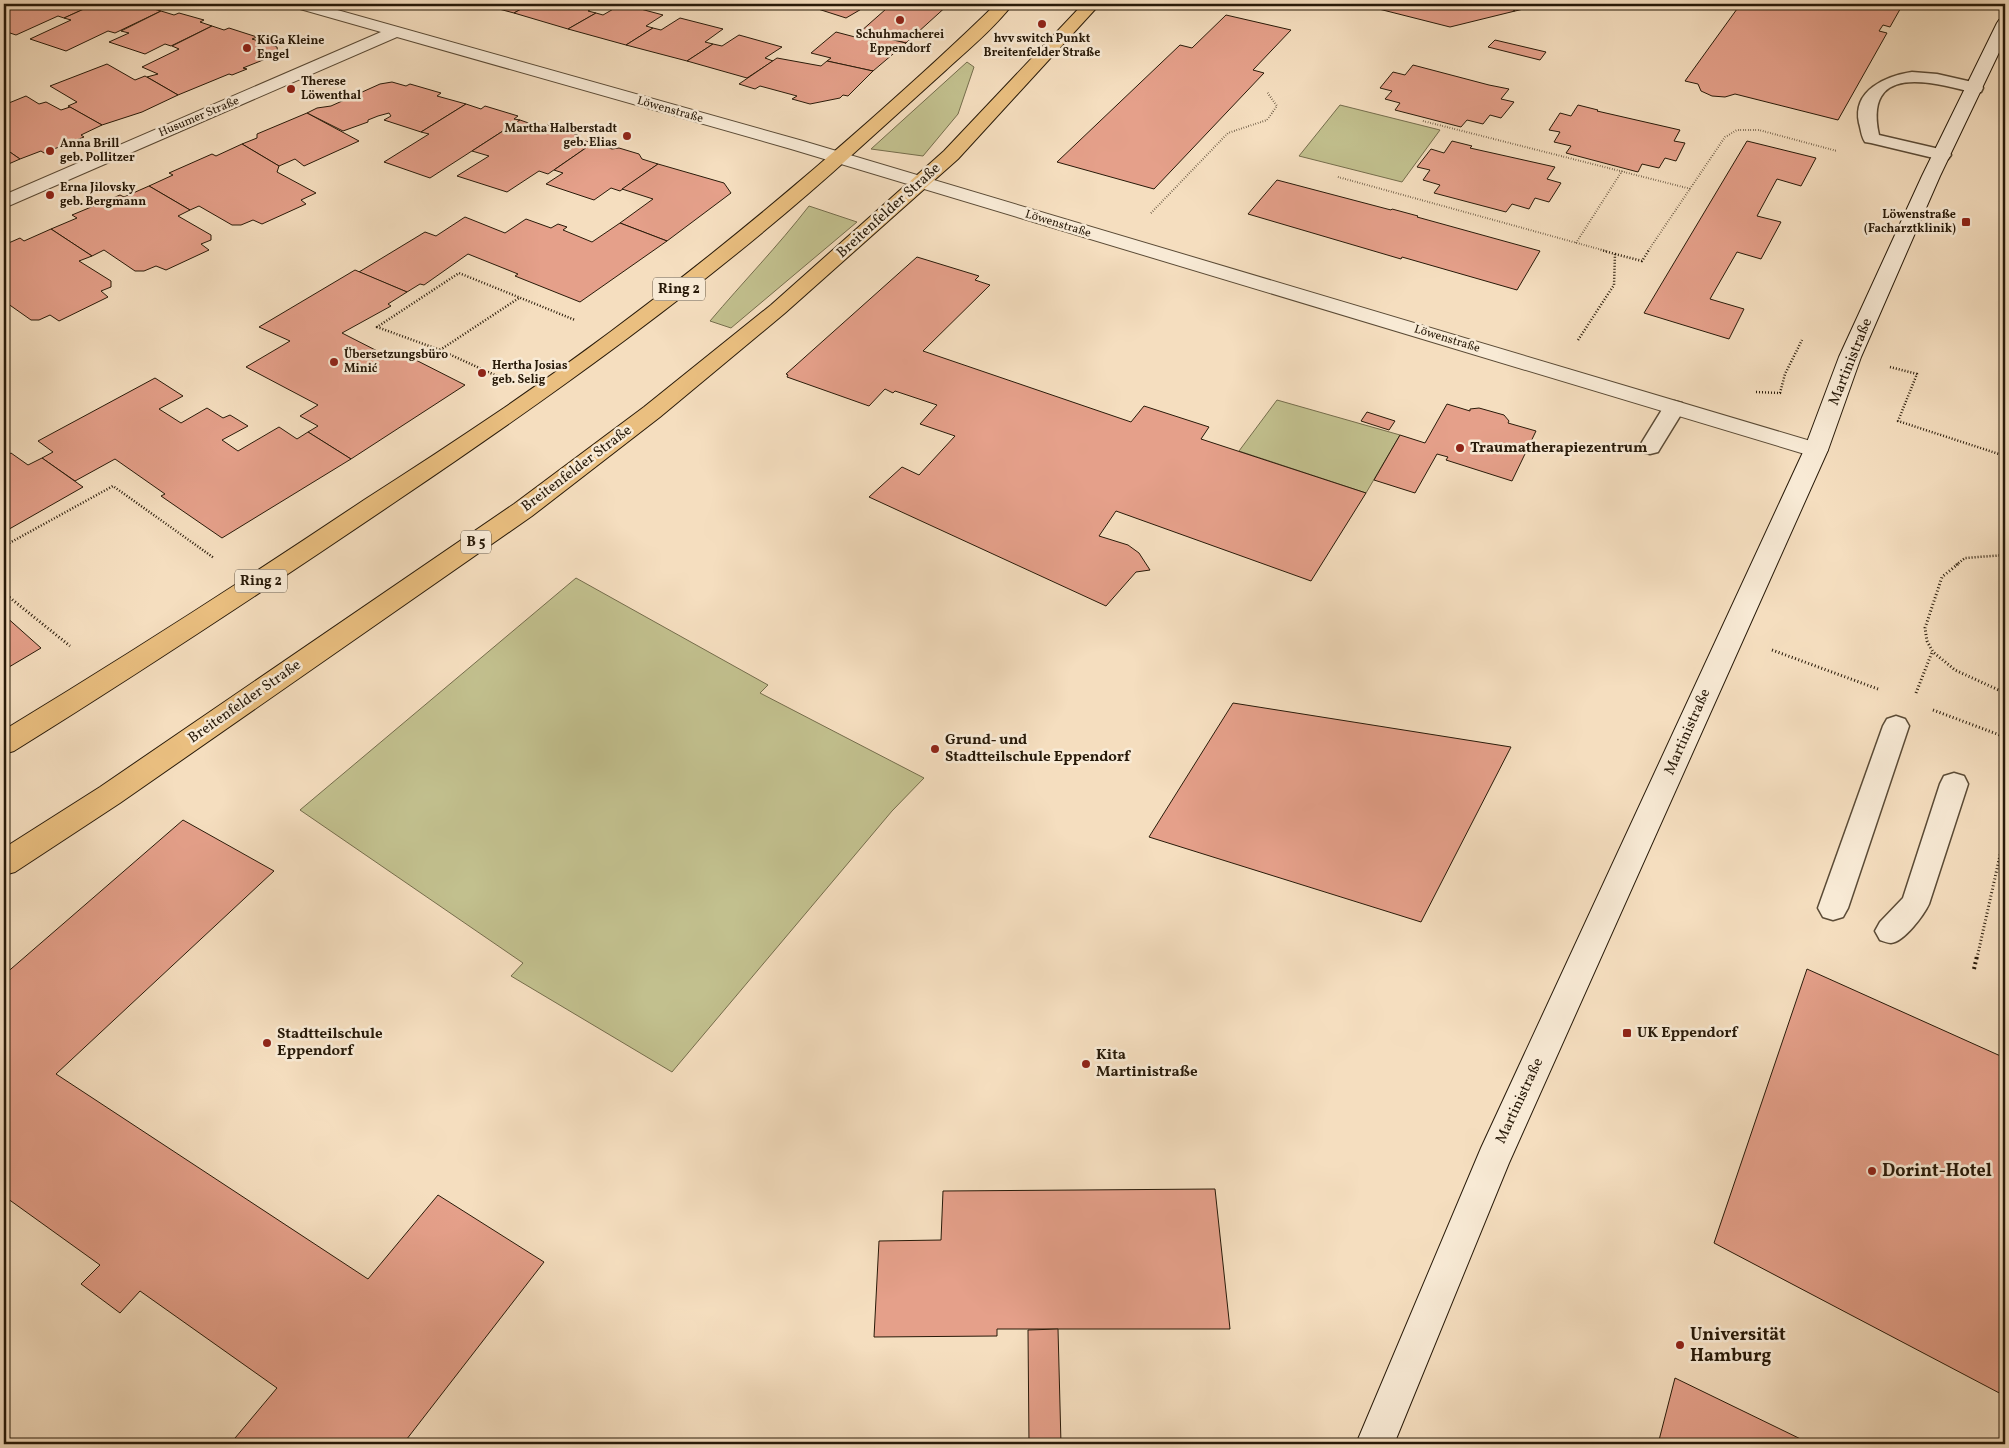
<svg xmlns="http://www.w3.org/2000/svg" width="2009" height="1448" font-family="Vollkorn,serif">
<rect width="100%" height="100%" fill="#f5debf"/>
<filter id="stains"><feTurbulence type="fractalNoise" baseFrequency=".004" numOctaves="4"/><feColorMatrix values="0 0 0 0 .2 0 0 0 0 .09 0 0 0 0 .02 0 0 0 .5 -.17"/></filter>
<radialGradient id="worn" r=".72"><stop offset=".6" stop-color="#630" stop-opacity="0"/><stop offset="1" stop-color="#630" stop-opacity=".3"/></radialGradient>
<g fill="#c2c08e" stroke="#756d4c">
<polygon points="967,62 974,67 958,114 923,156 871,149"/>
<polygon points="1340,105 1440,130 1402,182 1299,156"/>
<path d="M809 206 857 222 731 328 710 321C743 282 778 246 809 206Z"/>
<polygon points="1277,400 1400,435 1366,493 1239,451"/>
<polygon points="576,578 768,685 760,693 924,778 892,811 672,1072 511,976 523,963 300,810"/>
</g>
<g fill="#e5a08a" stroke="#281a09">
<polygon points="19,4 95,4 64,18 58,16 16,35 4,31 4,12 21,4"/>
<polygon points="95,4 148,4 150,8 161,11 115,33 108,31 66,51 30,39 71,20 64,18"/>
<polygon points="480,4 530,4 514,13"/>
<polygon points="530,4 600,4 588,11 596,13 568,29 514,13"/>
<polygon points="622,4 663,15 646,26 653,28 626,45 568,29 596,13 603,15"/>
<polygon points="810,4 870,4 846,18 815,8 819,7"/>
<polygon points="879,4 949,4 906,43 860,32 886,9 876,6"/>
<polygon points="1359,4 1505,4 1515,11 1450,27"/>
<polygon points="1505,4 1545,4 1515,11"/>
<polygon points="1693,4 1903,4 1890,27 1883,25 1879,31 1887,33 1838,120 1735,94 1725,97 1712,96 1701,91 1698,84 1685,81 1737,9 1719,5 1716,9"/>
<polygon points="161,11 174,15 179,13 204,20 200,22 212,26 171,46 165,44 145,54 109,42 129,33 121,31"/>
<polygon points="1226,15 1291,30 1253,70 1264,73 1154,189 1057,162 1180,45 1192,48"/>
<polygon points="680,18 723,29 705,42 713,44 687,61 626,45 653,28 661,30"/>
<polygon points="212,26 224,30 229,28 257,37 252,39 277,47 278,54 243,68 247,69 232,75 229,74 178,95 147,77 158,74 142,67 179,49 172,46"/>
<polygon points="836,32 855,37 860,32 906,43 873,71 827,61 831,58 811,53"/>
<polygon points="739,35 782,47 765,58 773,61 747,78 687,61 713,44 722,46"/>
<polygon points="1495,40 1546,52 1540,60 1488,47"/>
<polygon points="777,58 821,66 827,61 873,71 848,96 843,95 840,98 810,104 792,99 797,96 760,86 755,89 739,84"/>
<polygon points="107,64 135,80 145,76 178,95 142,112 102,125 68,106 77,102 50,86"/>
<polygon points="1413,65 1489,85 1509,89 1501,99 1514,102 1501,118 1490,115 1483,124 1467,120 1461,127 1395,110 1400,103 1385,99 1392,91 1380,88 1393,72 1405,75"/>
<polygon points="392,82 406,86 410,84 441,93 437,96 466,104 421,132 384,120 391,116 389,113 378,116 368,120 368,122 343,131 307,113 317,108 331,106 380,84"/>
<polygon points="26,96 39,104 46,102 61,110 70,107 102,125 81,135 84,137 44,153 41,151 20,159 4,148 4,105"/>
<polygon points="466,104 481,109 485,106 518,116 514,119 520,120 430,178 384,162 429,134 421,132"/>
<polygon points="1578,105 1598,110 1597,111 1680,130 1674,141 1685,143 1676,161 1665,158 1659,168 1642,164 1638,172 1566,153 1571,146 1554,142 1560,132 1549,130 1560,113 1571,116"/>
<polygon points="307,113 359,141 304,166 295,159 279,166 242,144 257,138 257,134"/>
<polygon points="520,120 543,128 547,125 578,135 574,138 593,143 548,174 539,171 507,192 457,176 489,156 472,151"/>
<polygon points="1452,141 1472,146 1470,148 1555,167 1547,179 1561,183 1549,202 1535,198 1529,209 1512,204 1506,212 1434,193 1440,185 1423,180 1430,170 1417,167 1431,149 1444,153"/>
<polygon points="1747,141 1816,158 1801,186 1777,179 1757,216 1781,222 1761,259 1737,252 1710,299 1744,309 1729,339 1644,313"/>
<polygon points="593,143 612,149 619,148 639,154 642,159 658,164 620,191 611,188 594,200 546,184 563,173 554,170"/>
<polygon points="242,144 279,166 277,172 316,193 301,200 306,204 262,224 253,220 241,225 232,225 199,206 190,210 149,186 173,175 169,173 212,154 216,156"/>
<polygon points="4,148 20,159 4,166"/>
<polygon points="658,164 724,183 731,193 667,241 620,223 653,199 622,189"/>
<polygon points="1277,180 1391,210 1392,209 1418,216 1417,217 1540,251 1517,290 1402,257 1401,259 1248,214"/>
<polygon points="149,186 190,210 178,216 211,235 211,240 201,244 209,250 166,270 156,266 144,271 135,271 104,250 92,256 51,229 77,218 72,215 120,195 124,197"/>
<polygon points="465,217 505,233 526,219 551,228 558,224 567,227 563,230 592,242 620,223 667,241 580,302 515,276 518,274 468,254 424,285 420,284 407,292 359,272 425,232 436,236"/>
<polygon points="51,229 92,256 79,261 111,281 111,287 101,291 108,297 59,321 50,315 39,320 31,320 4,301 4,245 20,238 24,241"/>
<polygon points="917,257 979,276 975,280 990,285 923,351 1131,422 1144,406 1209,427 1201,439 1366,493 1311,581 1116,511 1099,536 1128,545 1139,553 1150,570 1136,572 1106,606 869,497 902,467 919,475 955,436 920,424 937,405 895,391 893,393 885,389 869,406 787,377 788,375 786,374"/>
<polygon points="355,270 407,292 388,304 391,306 342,333 393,359 402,353 465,385 351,459 308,432 318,426 300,416 318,405 246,367 290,341 259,327"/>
<polygon points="155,378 183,396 159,409 181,423 207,408 223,418 230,415 248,426 222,440 238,451 279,427 297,439 308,432 351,459 222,538 161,496 165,494 115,459 75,481 42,458 53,452 38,441"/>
<polygon points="1447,404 1470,411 1470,409 1479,408 1504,415 1509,421 1508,423 1536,431 1512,481 1446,460 1448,457 1437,454 1415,493 1374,480 1400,435 1425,443"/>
<polygon points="1367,412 1395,421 1389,430 1361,421"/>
<polygon points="11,453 28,465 42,458 83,487 4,532 4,457"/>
<polygon points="4,615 41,648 4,670"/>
<polygon points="1233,703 1511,747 1421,922 1149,837"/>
<polygon points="183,820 274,871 56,1074 368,1279 438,1195 544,1262 403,1444 230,1444 277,1388 140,1291 120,1313 81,1284 100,1265 4,1196 4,975"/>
<polygon points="1807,969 2005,1058 2005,1396 1714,1243"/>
<polygon points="1215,1189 1230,1329 997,1329 997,1336 874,1337 879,1241 941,1240 943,1191"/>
<polygon points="1058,1329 1061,1444 1029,1444 1028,1330"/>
<polygon points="1675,1378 1811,1444 1658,1444"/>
</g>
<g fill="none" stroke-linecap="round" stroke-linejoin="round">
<g stroke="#5b4b36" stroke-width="3">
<g id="lane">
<path d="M1912 72 1937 74 1981 84 1983 88 1981 92 1975 93C1933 82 1863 62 1879 135L1948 151 1951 155 1948 159 1942 160 1871 143 1865 142C1861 136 1861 129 1859 123 1852 90 1886 76 1912 72Z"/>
<polygon points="1674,401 1682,403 1685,408 1661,447 1658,452 1650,454 1642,452 1639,447 1663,408 1666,403"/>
<polygon points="1896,716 1905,719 1909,726 1848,908 1843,917 1833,920 1823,917 1818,908 1883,726 1887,719"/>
<path d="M1954 773 1964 776 1968 784 1929 904C1924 915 1904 942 1891 943 1888 943 1883 941 1880 940L1875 931 1880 922 1903 898 1940 784 1944 776Z"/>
</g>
</g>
<g stroke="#5b4b36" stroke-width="2">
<polygon id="street" points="291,4 316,4 803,141 1824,445 1828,450 1824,455 1816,457 1808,455 791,149 397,37 4,208 4,195 381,32 293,7"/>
</g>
<g stroke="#281a09" stroke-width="2">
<polygon id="secondary" points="2005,18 2005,40 1940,176 1861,357 1828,450 1509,1163 1394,1444 1356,1444 1481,1148 1804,450 1839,357 1922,176 1997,23 1999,20"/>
</g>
<g stroke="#281a09" stroke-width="2">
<g id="primary">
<path d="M996 4H1013C994 28 969 49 946 70 915 98 884 126 853 154 711 283 556 393 398 500 271 586 144 670 14 751L4 754V730C126 656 246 579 364 500 411 470 458 439 504 408 631 321 753 224 869 121 912 83 955 44 996 4Z"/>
<polygon points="1083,4 1100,4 958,159 785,313 660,417 532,516 120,803 15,872 4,875 4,848 100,787 514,504 644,407 771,305 944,151"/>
</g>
</g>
<g stroke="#281a09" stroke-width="2" stroke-dasharray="0.5 2" stroke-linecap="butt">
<polyline points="1423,121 1691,189"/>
<polyline points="1338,177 1606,251"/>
<polyline points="1151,213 1228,133 1267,120 1277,106 1267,92"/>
<polyline points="1576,243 1622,171"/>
<polyline points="1648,251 1725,137 1737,130 1759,130 1837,151"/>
</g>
<g stroke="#281a09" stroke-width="2.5" stroke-dasharray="1 2" stroke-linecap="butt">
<polyline points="1615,254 1642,261 1649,250"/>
<polyline points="1578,340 1614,285 1615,254 1601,250"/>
<polyline points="440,350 519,298"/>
<polyline points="1890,367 1917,374 1898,421 2005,456"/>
<polyline points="497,376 440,350 377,327 459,273 575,320"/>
<polyline points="1756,392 1780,393 1785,374 1802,340"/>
<polyline points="4,546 113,486 214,558"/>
<polyline points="1956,565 1965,558 2005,555"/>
</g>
<g stroke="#281a09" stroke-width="3" stroke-dasharray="1 2.5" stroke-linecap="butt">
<polyline points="1958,564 1942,577 1925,628 1927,641 1933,652 1955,670 2005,693"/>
<polyline points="4,593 70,646"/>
<polyline points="1772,650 1878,689"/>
<polyline points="1916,693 1932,652"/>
<polyline points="1933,710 2005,737"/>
<polyline points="1977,958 2005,833"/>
</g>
<g stroke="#281a09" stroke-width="4" stroke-dasharray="2 3" stroke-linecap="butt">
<polyline points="1974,969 1977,956"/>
<polyline points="2004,1058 2005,1051"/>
</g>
<use href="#lane" fill="#f8ead5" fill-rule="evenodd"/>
<use href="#street" fill="#f8ead5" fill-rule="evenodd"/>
<use href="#secondary" fill="#f8ead5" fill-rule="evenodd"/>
<use href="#primary" fill="#eabf80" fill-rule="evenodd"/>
</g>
<g fill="#8f2418" stroke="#f8ead5" stroke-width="2">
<circle cx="900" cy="20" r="5"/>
<circle cx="1042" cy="24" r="5"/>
<circle cx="247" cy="48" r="5"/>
<circle cx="291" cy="89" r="5"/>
<circle cx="627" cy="136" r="5"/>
<circle cx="50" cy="151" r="5"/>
<circle cx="50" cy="195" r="5"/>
<rect x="1961" y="217" width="10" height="10" rx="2.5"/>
<circle cx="334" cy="362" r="5"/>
<circle cx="482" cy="373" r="5"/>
<circle cx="1460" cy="448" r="5"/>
<circle cx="935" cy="749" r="5"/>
<rect x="1622" y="1028" width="10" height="10" rx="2.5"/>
<circle cx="267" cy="1043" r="5"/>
<circle cx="1086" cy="1064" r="5"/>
<circle cx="1872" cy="1171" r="5"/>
<circle cx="1680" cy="1345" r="5"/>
</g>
<g text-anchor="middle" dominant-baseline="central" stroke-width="5" stroke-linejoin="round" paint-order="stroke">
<g font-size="12" font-weight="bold" fill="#281a09" stroke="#f8ead5" text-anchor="start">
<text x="900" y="35" text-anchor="middle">Schuhmacherei<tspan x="900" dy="14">Eppendorf</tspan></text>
<text x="1042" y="39" text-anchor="middle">hvv switch Punkt<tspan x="1042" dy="14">Breitenfelder Straße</tspan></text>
<text x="257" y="41">KiGa Kleine<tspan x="257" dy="14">Engel</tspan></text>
<text x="301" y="82">Therese<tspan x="301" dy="14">Löwenthal</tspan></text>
<text x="617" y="129" text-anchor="end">Martha Halberstadt<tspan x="617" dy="14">geb. Elias</tspan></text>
<text x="60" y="144">Anna Brill<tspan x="60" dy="14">geb. Pollitzer</tspan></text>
<text x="60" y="188">Erna Jilovsky<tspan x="60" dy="14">geb. Bergmann</tspan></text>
<text x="1956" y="215" text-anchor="end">Löwenstraße<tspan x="1956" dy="14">(Facharztklinik)</tspan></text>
<text x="344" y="355">Übersetzungsbüro<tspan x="344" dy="14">Minić</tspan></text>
<text x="492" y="366">Hertha Josias<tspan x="492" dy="14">geb. Selig</tspan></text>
</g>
<g font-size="12" fill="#281a09" stroke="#f8ead5">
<text transform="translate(670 110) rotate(16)">Löwenstraße</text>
<text transform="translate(199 117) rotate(-23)">Husumer Straße</text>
<text transform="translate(1058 224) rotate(17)">Löwenstraße</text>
<text transform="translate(1447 339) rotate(17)">Löwenstraße</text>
</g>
<g fill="#f8ead5" stroke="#665846" stroke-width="1">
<rect x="653" y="277.5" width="52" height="23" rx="4"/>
<rect x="461" y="530.5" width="30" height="23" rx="4"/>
<rect x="235" y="569.5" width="52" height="23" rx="4"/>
</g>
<g font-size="14" font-weight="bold" fill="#281a09">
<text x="679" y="289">Ring 2</text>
<text x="476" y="542">B 5</text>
<text x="261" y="581">Ring 2</text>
</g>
<g font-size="15" fill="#281a09" stroke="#f8ead5">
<text transform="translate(889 211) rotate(-42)">Breitenfelder Straße</text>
<text transform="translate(1851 362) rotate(-68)">Martinistraße</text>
<text transform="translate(577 469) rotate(-37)">Breitenfelder Straße</text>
<text transform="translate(245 702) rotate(-35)">Breitenfelder Straße</text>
<text transform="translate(1688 732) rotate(-66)">Martinistraße</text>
<text transform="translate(1520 1101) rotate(-65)">Martinistraße</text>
</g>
<g font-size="15" font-weight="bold" fill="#281a09" stroke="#f8ead5" text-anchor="start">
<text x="1470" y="448">Traumatherapiezentrum</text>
<text x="945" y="740">Grund- und<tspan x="945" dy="17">Stadtteilschule Eppendorf</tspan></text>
<text x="1637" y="1033">UK Eppendorf</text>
<text x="277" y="1034">Stadtteilschule<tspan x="277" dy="17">Eppendorf</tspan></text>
<text x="1096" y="1055">Kita<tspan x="1096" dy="17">Martinistraße</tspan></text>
</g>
<g font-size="18" font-weight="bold" fill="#281a09" stroke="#f8ead5" text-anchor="start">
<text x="1882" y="1171">Dorint-Hotel</text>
<text x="1690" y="1335">Universität<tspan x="1690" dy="21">Hamburg</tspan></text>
</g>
</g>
<rect width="2009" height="1448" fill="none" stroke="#f5debf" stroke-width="20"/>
<rect x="5" y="5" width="1999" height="1438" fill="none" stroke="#281a09" stroke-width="2.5"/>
<rect x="10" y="10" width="1989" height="1428" fill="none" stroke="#281a09"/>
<rect width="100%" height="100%" filter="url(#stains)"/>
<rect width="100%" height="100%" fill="url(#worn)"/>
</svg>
